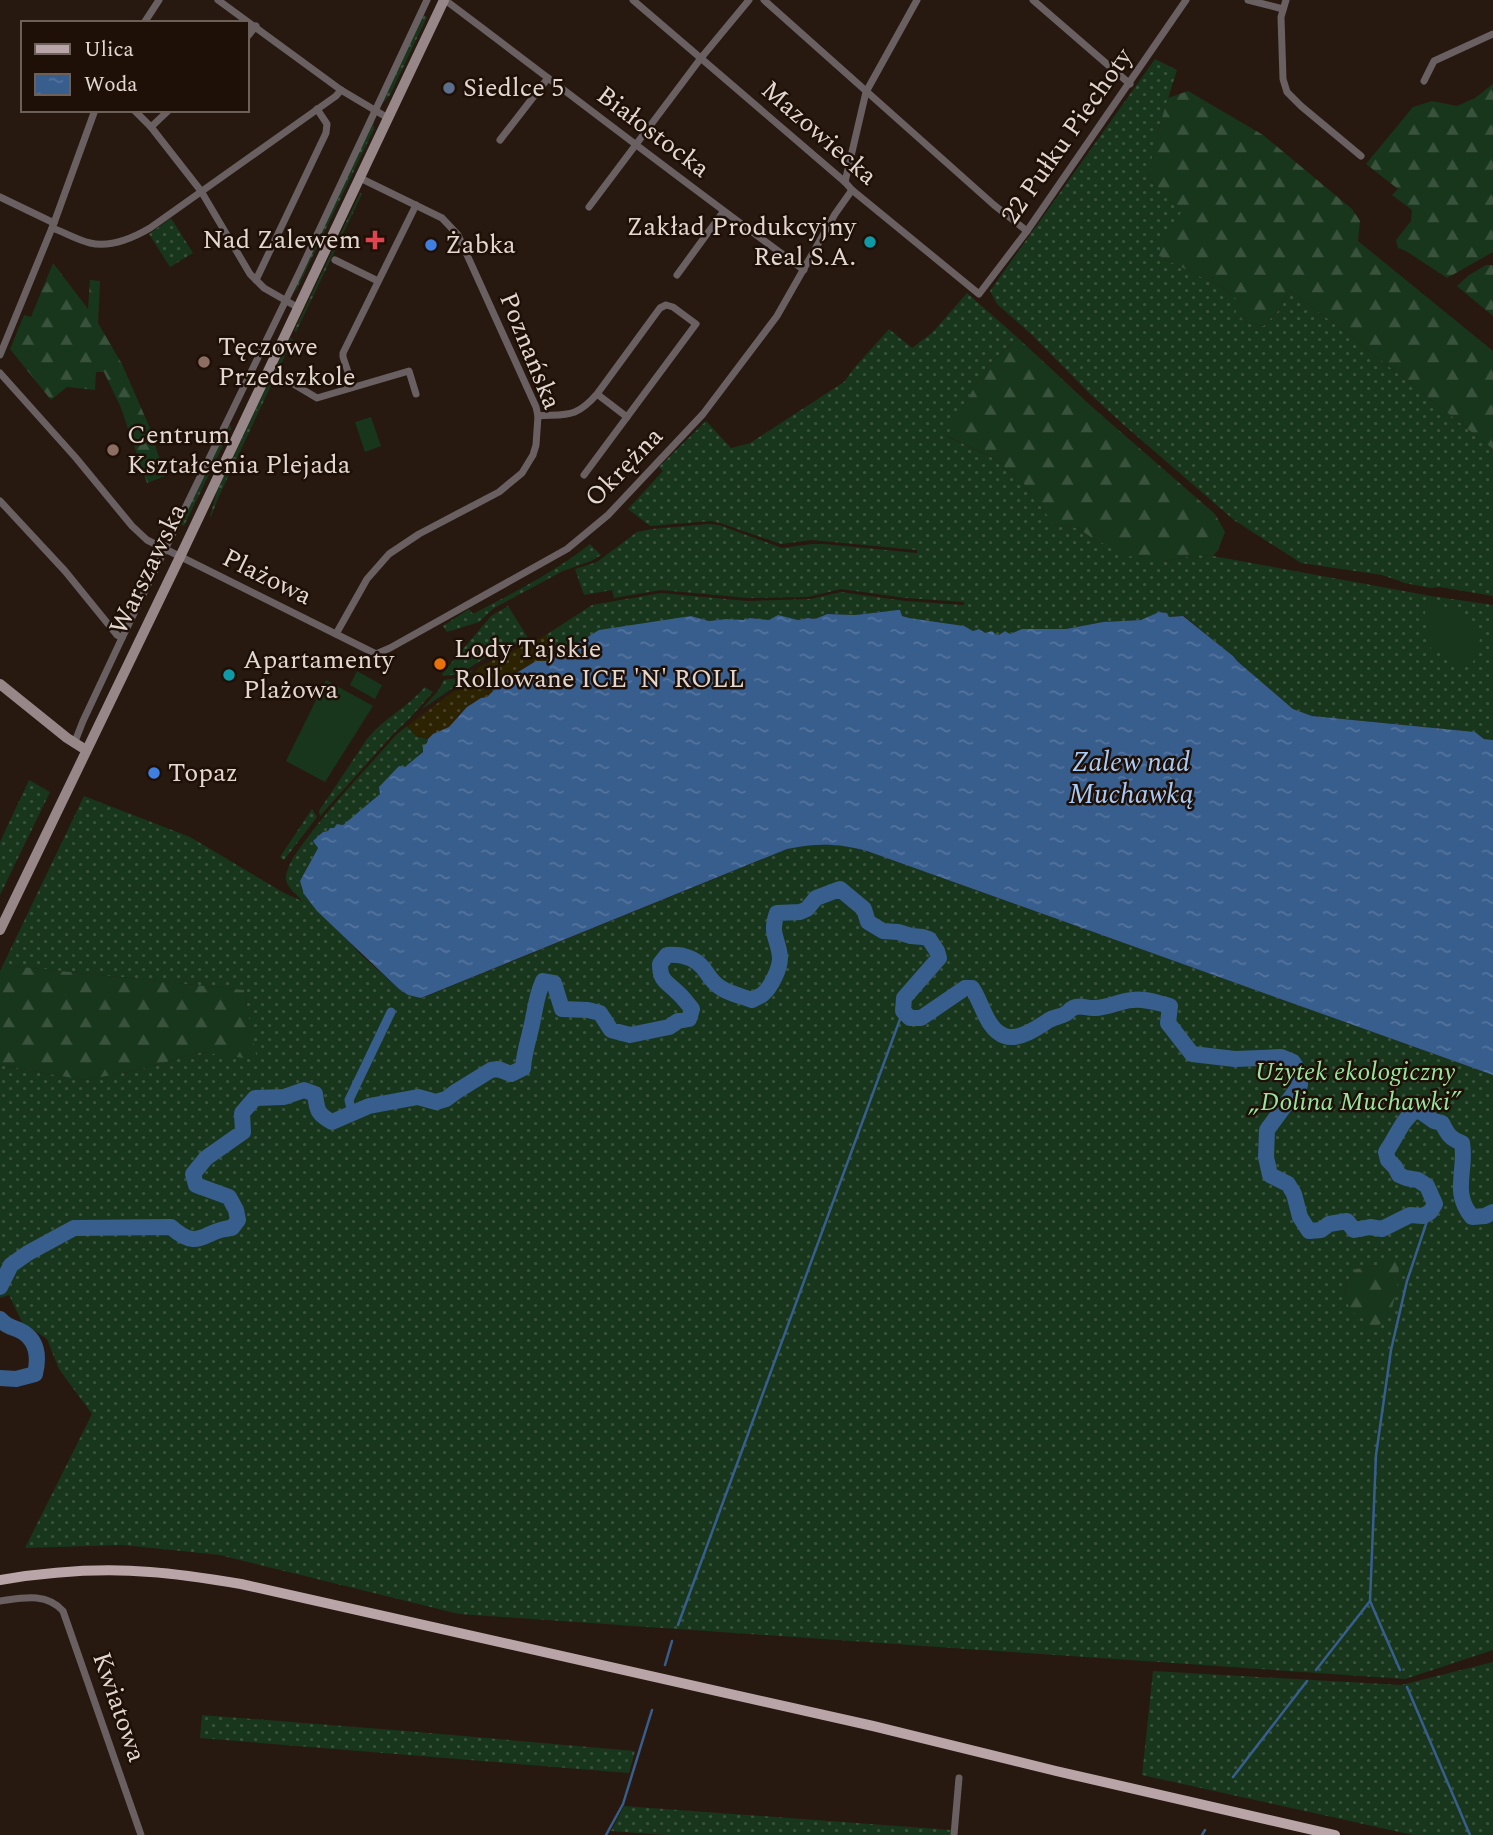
<svg xmlns="http://www.w3.org/2000/svg" width="1493" height="1835" font-family="Spectral,serif">
<defs>
<pattern id="grass-dots" width="8" height="8" patternUnits="userSpaceOnUse" patternTransform="scale(1.75)"><rect width="8" height="8" fill="#18361c"/><path d="M2 2h.1M6 6h.1" fill="none" stroke="#39523c" stroke-width="1.8" stroke-linecap="round"/></pattern>
<pattern id="forest-firs" width="22" height="20" patternUnits="userSpaceOnUse" patternTransform="scale(1.75)"><rect width="22" height="20" fill="#18361c"/><path d="M5 1l3.5 6h-7zM16 11l3.5 6h-7z" fill="#39523c"/></pattern>
<pattern id="sand-dots" width="8" height="8" patternUnits="userSpaceOnUse" patternTransform="scale(1.75)"><rect width="8" height="8" fill="#2b2302"/><path d="M2 2h.1M6 6h.1" fill="none" stroke="#494226" stroke-width="1.8" stroke-linecap="round"/></pattern>
<pattern id="water-ripples" width="26" height="14" patternUnits="userSpaceOnUse" patternTransform="scale(1.75)"><rect width="26" height="14" fill="#385e8e"/><path d="M2 4q2-2 4 0t4 0M15 11q2-2 4 0t4 0" fill="none" stroke="#54749d"/></pattern>
</defs>
<rect width="100%" height="100%" fill="#271910"/>
<g fill="url(#grass-dots)" fill-rule="evenodd">
<polygon points="424,15 427,17 390,95 381,105"/>
<polygon points="1155,59 1177,70 1158,131 1149,179 1183,211 1159,256 1223,288 1239,301 1235,318 1263,326 1278,311 1289,290 1343,330 1493,449 1493,596 1440,587 1430,588 1405,583 1382,575 1301,563 1234,520 1124,425 1090,394 1032,335 997,304 990,291"/>
<polygon points="373,121 374,129 297,289 293,293"/>
<polygon points="360,193 362,194 296,332 294,331"/>
<polygon points="171,218 193,253 170,267 149,234"/>
<polygon points="967,293 1018,338 989,364 966,401 948,437 994,458 1024,484 1054,524 1078,528 1092,538 1165,561 1199,555 1213,556 1431,596 1493,605 1493,740 1484,739 1475,732 1312,716 1293,709 1237,661 1233,656 1184,616 1169,617 1167,613 1160,612 1141,620 1103,622 1066,629 1022,629 1010,634 1005,631 999,635 973,631 963,626 909,618 887,611 855,615 826,614 815,619 808,618 798,620 789,618 769,620 750,618 745,620 726,619 709,621 691,616 588,636 573,646 548,656 544,654 551,649 546,635 592,605 661,593 747,601 810,599 841,592 905,601 964,605 964,602 906,598 841,589 808,597 748,598 661,590 614,598 612,590 584,595 575,569 597,562 637,532 652,529 709,524 719,525 782,548 812,544 824,544 917,553 917,550 812,540 781,544 720,523 711,521 650,526 628,509 663,471 659,467 663,463 706,421 731,448 750,443 844,382 855,367 889,329 912,348 933,332"/>
<polygon points="290,338 293,339 219,496 211,517 210,516 217,491"/>
<polygon points="230,424 231,429 184,526 180,524 220,440 223,440"/>
<path d="M590 544 601 555 591 561 563 571 494 608 479 622 447 632 443 626 469 609 473 614C513 593 555 572 590 544Z"/>
<polygon points="508,606 528,638 483,659 460,674 443,676 442,674 491,616"/>
<polygon points="473,670 467,678 422,709 438,691 444,680 457,678"/>
<path d="M425 687 433 692 409 719 394 733 320 816 319 811 367 739C384 718 408 707 425 687Z"/>
<path d="M407 726 416 736 428 739 423 751 374 801 343 825 339 824 334 829 323 832 314 841 318 848 300 881 359 953 399 989 408 995 422 998 787 849C818 843 837 843 867 851L1493 1075V1650L1405 1679 459 1614 220 1555 123 1545 25 1548 92 1414 59 1369 47 1339 22 1322 9 1295 0 1298V1065L84 1080 134 1071 202 1052 256 1059 244 990 3 965 84 796 190 837 284 893 302 901C298 895 288 889 286 880 285 873 291 861 295 855 324 812 362 774 396 735ZM1376 1266 1366 1328 1364 1318 1351 1311C1343 1291 1341 1288 1356 1269Z"/>
<polygon points="29,780 50,792 0,895 0,842"/>
<polygon points="312,809 317,817 284,860 280,857"/>
<polygon points="1493,1662 1493,1835 1413,1835 1142,1775 1153,1671 1401,1685"/>
<polygon points="202,1715 394,1730 635,1751 629,1773 200,1738"/>
<polygon points="624,1806 952,1830 952,1835 664,1835 611,1831"/>
</g>
<g fill="url(#forest-firs)">
<polygon points="1493,84 1493,252 1447,278 1406,251 1398,248 1396,240 1411,221 1412,210 1392,195 1398,189 1366,164 1413,107 1432,101 1457,106 1475,98"/>
<path d="M1188 91 1263 135 1352 209 1360 221 1358 241 1493 351V449L1343 330 1289 290 1278 311 1263 326 1234 318 1239 301 1223 288 1159 256 1162 241 1182 211 1149 179C1151 151 1160 125 1168 98Z"/>
<polygon points="53,263 88,309 90,280 100,281 98,323 122,364 132,387 149,426 165,476 147,483 121,408 104,372 96,372 95,390 67,387 51,400 10,349 24,315 31,317"/>
<polygon points="1486,265 1493,265 1493,316 1457,286 1469,275"/>
<polygon points="1018,338 1091,406 1215,514 1225,532 1218,550 1213,556 1199,555 1165,561 1128,556 1092,538 1078,528 1054,524 1024,484 994,458 947,436 966,401 989,364"/>
<polygon points="3,965 244,990 257,1060 202,1052 134,1071 84,1080 0,1065 0,971"/>
<path d="M1386 1255 1399 1264 1398 1282 1391 1313 1376 1328H1366L1363 1318 1351 1312C1343 1291 1341 1288 1356 1269L1376 1266Z"/>
</g>
<polygon fill="url(#sand-dots)" points="546,635 551,649 544,653 548,656 547,661 536,661 502,682 487,697 481,698 458,715 455,722 449,727 434,734 428,739 416,736 407,726 469,680 479,667"/>
<g fill="#18361c">
<polygon points="371,417 381,446 365,452 355,422"/>
<polygon points="1427,601 1461,612 1461,622 1477,627 1482,633 1472,665 1456,666 1447,656 1432,650 1426,639 1429,627 1424,621"/>
<polygon points="357,671 382,685 375,699 350,685"/>
<polygon points="326,680 373,706 325,782 286,761"/>
</g>
<path fill="url(#water-ripples)" d="M898 610H900L902 616 909 618 964 626 973 631 979 629 985 633 992 631 995 634 999 635 1005 631 1010 634 1022 629H1066L1103 622 1141 620 1159 612 1167 613 1169 617 1183 616 1233 656 1237 661 1293 709 1312 716 1475 732 1484 739 1493 740V1075L867 851C837 843 817 843 787 849L421 998 408 995 399 989 317 911 304 894 300 881 318 848 313 841 323 832 328 831 330 828H334L337 824 343 825 380 794 379 787 399 766 405 767 423 752V746L427 743 428 739 433 734 449 727 467 707 481 698 487 697 502 682 536 661H547L548 656 573 646 599 630 691 616 709 621 726 619 744 620 750 618 769 620 778 615 798 620 808 618 815 619 827 614 855 615Z"/>
<g fill="none" stroke-linecap="round" stroke-linejoin="round">
<g stroke="#385e8e" stroke-width="2.5">
<polyline points="678,1625 903,1011"/>
<polyline points="665,1665 672,1641"/>
<polyline points="1316,1670 1370,1601"/>
<polyline points="1400,1670 1370,1601 1376,1455 1391,1350 1407,1281 1430,1212"/>
<polyline points="1407,1687 1470,1835"/>
<polyline points="1233,1777 1307,1681"/>
<polyline points="606,1835 623,1804 652,1710"/>
<polyline points="1202,1835 1205,1830"/>
</g>
<polyline stroke="#385e8e" stroke-width="9" points="352,1113 349,1100 391,1012"/>
<g stroke="#385e8e" stroke-width="16">
<path d="M0 1287 11 1265 28 1253 74 1228 171 1227C200 1253 204 1229 232 1228L238 1220 236 1210 229 1197 196 1185 193 1174 206 1158 243 1132 242 1113 255 1098 284 1097 304 1090 315 1094C317 1110 317 1114 332 1122L369 1106 418 1097 436 1102 446 1099 457 1091 491 1070 498 1069 511 1074 523 1068C524 1051 530 1036 533 1019 536 1005 537 994 543 981L554 983 562 1009 588 1010 600 1013 611 1030 630 1035 669 1027 678 1021 689 1019 692 1009C687 1003 683 997 677 992 666 981 660 981 660 964L667 955C683 954 697 958 706 972 710 978 714 984 721 988 730 994 742 996 752 1000 755 998 761 996 763 994 771 987 780 969 780 958 779 939 769 935 777 913L800 912 807 909 816 898 840 889 864 909 868 922 883 931 898 932 911 936 923 937 929 939 937 951 939 958 904 998 903 1011 910 1018H921L965 988H972C982 1002 987 1031 1005 1036 1019 1041 1039 1027 1049 1020 1054 1017 1060 1017 1065 1014 1071 1011 1067 1011 1073 1008 1081 1004 1087 1009 1095 1008 1107 1008 1120 1001 1132 1000 1145 998 1157 1003 1170 1006L1168 1023 1192 1054 1235 1059 1281 1057 1293 1062 1300 1073V1085L1267 1130 1266 1157 1270 1175 1288 1184 1294 1194 1300 1217 1309 1231 1321 1230 1329 1224 1347 1221 1354 1230 1370 1227 1382 1229 1410 1215 1423 1216 1430 1212 1435 1204 1427 1186 1418 1180 1406 1178 1399 1175 1395 1167 1388 1160 1386 1152C1396 1138 1402 1119 1417 1109L1434 1121 1442 1123C1447 1133 1450 1139 1462 1143 1467 1170 1451 1192 1472 1217L1485 1216 1493 1212"/>
<path d="M0 1319C6 1326 11 1327 19 1330 38 1339 39 1357 35 1374L16 1379 0 1378"/>
</g>
<g stroke="#6a6062" stroke-width="7">
<polyline points="218,0 341,90 388,118"/>
<path d="M445 0C565 90 683 182 804 270"/>
<polyline points="633,0 845,182 852,190 979,294 1027,231 1186,0"/>
<polyline points="764,0 994,205 1027,231"/>
<polyline points="1033,0 1130,84"/>
<polyline points="1248,0 1283,9"/>
<polyline points="1286,0 1281,17 1283,79 1287,92 1301,106 1361,156"/>
<polyline points="144,23 159,0"/>
<polyline points="247,37 256,26"/>
<polyline points="1424,81 1434,61 1493,34"/>
<polyline points="134,110 151,127 201,191 250,274 264,288 297,307"/>
<polyline points="151,127 169,110"/>
<polyline points="500,140 548,78"/>
<polyline points="845,182 866,92 917,0"/>
<polyline points="0,197 54,223"/>
<polyline points="589,207 701,58 749,0"/>
<path d="M52 228C64 232 77 240 90 243 111 248 133 238 150 228L336 96 341 90"/>
<polyline points="335,260 378,281"/>
<polyline points="677,275 723,212"/>
<polyline points="256,280 326,133 327,124 317,109"/>
<polyline points="0,355 54,223 95,110"/>
<polyline points="0,373 76,458 132,526 147,540 376,654 390,648 567,549 608,515 703,414 777,316 835,214 852,190"/>
<polyline points="280,376 317,398 409,371 416,394"/>
<polyline points="353,387 343,357 343,353 416,205"/>
<path d="M538 416C568 414 576 418 597 394L627 417 696 324 673 307 666 305 660 308 597 394"/>
<polyline points="584,475 627,417"/>
<polyline points="0,501 65,571 117,635 122,638"/>
<polyline points="336,634 367,579 389,554 419,534 499,492 522,473 533,455 536,445 538,416 536,407 458,235 442,218 360,178"/>
<polyline points="74,744 83,721 122,638 300,271 427,0"/>
<path d="M0 1601C22 1598 46 1592 63 1611L141 1835"/>
<polyline points="954,1835 959,1778"/>
</g>
<g stroke="#978789" stroke-width="10">
<polyline points="0,684 67,738 86,750"/>
<polyline points="0,930 180,557 444,0"/>
</g>
<path stroke="#b9a5a8" stroke-width="10" d="M0 1580C48 1572 101 1568 150 1572 181 1574 211 1579 241 1584L873 1726 1056 1771 1335 1835"/>
</g>
<circle fill="#5c6f8a" stroke="#1e1007" stroke-width="2.5" cx="449" cy="88" r="7"/>
<path fill="#e0444e" stroke="#1e1007" stroke-width="2.5" d="M371.5 229.5h7v7h7v7h-7v7h-7v-7h-7v-7h7z"/>
<g fill="#0f9aa8" stroke="#1e1007" stroke-width="2.5">
<circle cx="870" cy="242" r="7"/>
<circle cx="229" cy="675" r="7"/>
</g>
<g fill="#3f7fe0" stroke="#1e1007" stroke-width="2.5">
<circle cx="431" cy="245" r="7"/>
<circle cx="154" cy="773" r="7"/>
</g>
<g fill="#8d6e63" stroke="#1e1007" stroke-width="2.5">
<circle cx="204" cy="362" r="7"/>
<circle cx="113" cy="450" r="7"/>
</g>
<circle fill="#e8710a" stroke="#1e1007" stroke-width="2.5" cx="440" cy="664" r="7"/>
<g text-anchor="middle" dominant-baseline="central" stroke-width="5" stroke-linejoin="round" paint-order="stroke">
<g font-size="26" fill="#e2d7d1" stroke="#1e1007" text-anchor="start">
<text x="463" y="88">Siedlce 5</text>
<text x="856" y="227" text-anchor="end">Zakład Produkcyjny<tspan x="856" dy="30">Real S.A.</tspan></text>
<text x="361" y="240" text-anchor="end">Nad Zalewem</text>
<text x="445" y="245">Żabka</text>
<text x="218" y="347">Tęczowe<tspan x="218" dy="30">Przedszkole</tspan></text>
<text x="127" y="435">Centrum<tspan x="127" dy="30">Kształcenia Plejada</tspan></text>
<text x="454" y="649">Lody Tajskie<tspan x="454" dy="30">Rollowane ICE 'N' ROLL</tspan></text>
<text x="243" y="660">Apartamenty<tspan x="243" dy="30">Plażowa</tspan></text>
<text x="168" y="773">Topaz</text>
</g>
<g font-size="26" fill="#e2d7d1" stroke="#1e1007">
<text transform="translate(653 132) rotate(37)">Białostocka</text>
<text transform="translate(819 133) rotate(41)">Mazowiecka</text>
<text transform="translate(1067 136) rotate(-55)">22 Pułku Piechoty</text>
<text transform="translate(530 351) rotate(68)">Poznańska</text>
<text transform="translate(624 467) rotate(-46)">Okrężna</text>
<text transform="translate(148 569) rotate(-64)">Warszawska</text>
<text transform="translate(267 577) rotate(26)">Plażowa</text>
<text transform="translate(119 1707) rotate(71)">Kwiatowa</text>
</g>
<g font-size="26" font-style="italic" fill="#97e39f" stroke="#1e1007">
<text x="1355" y="1072">Użytek ekologiczny<tspan x="1355" dy="30">„Dolina Muchawki”</tspan></text>
</g>
<g font-size="28" font-style="italic" fill="#a9cbf7" stroke="#1e1007">
<text x="1131" y="762">Zalew nad<tspan x="1131" dy="32">Muchawką</tspan></text>
</g>
</g>
<rect x="21" y="21" width="228" height="91" fill="#1e1007" stroke="#6c6058" stroke-width="2"/>
<rect x="35" y="44" width="35" height="10" fill="#b9a5a8" stroke="#6c6058" stroke-width="2"/>
<text x="84" y="56" font-size="21" fill="#e2d7d1">Ulica</text>
<rect x="35" y="74" width="35" height="21" fill="url(#water-ripples)" stroke="#6c6058" stroke-width="2"/>
<text x="84" y="91" font-size="21" fill="#e2d7d1">Woda</text>
</svg>
